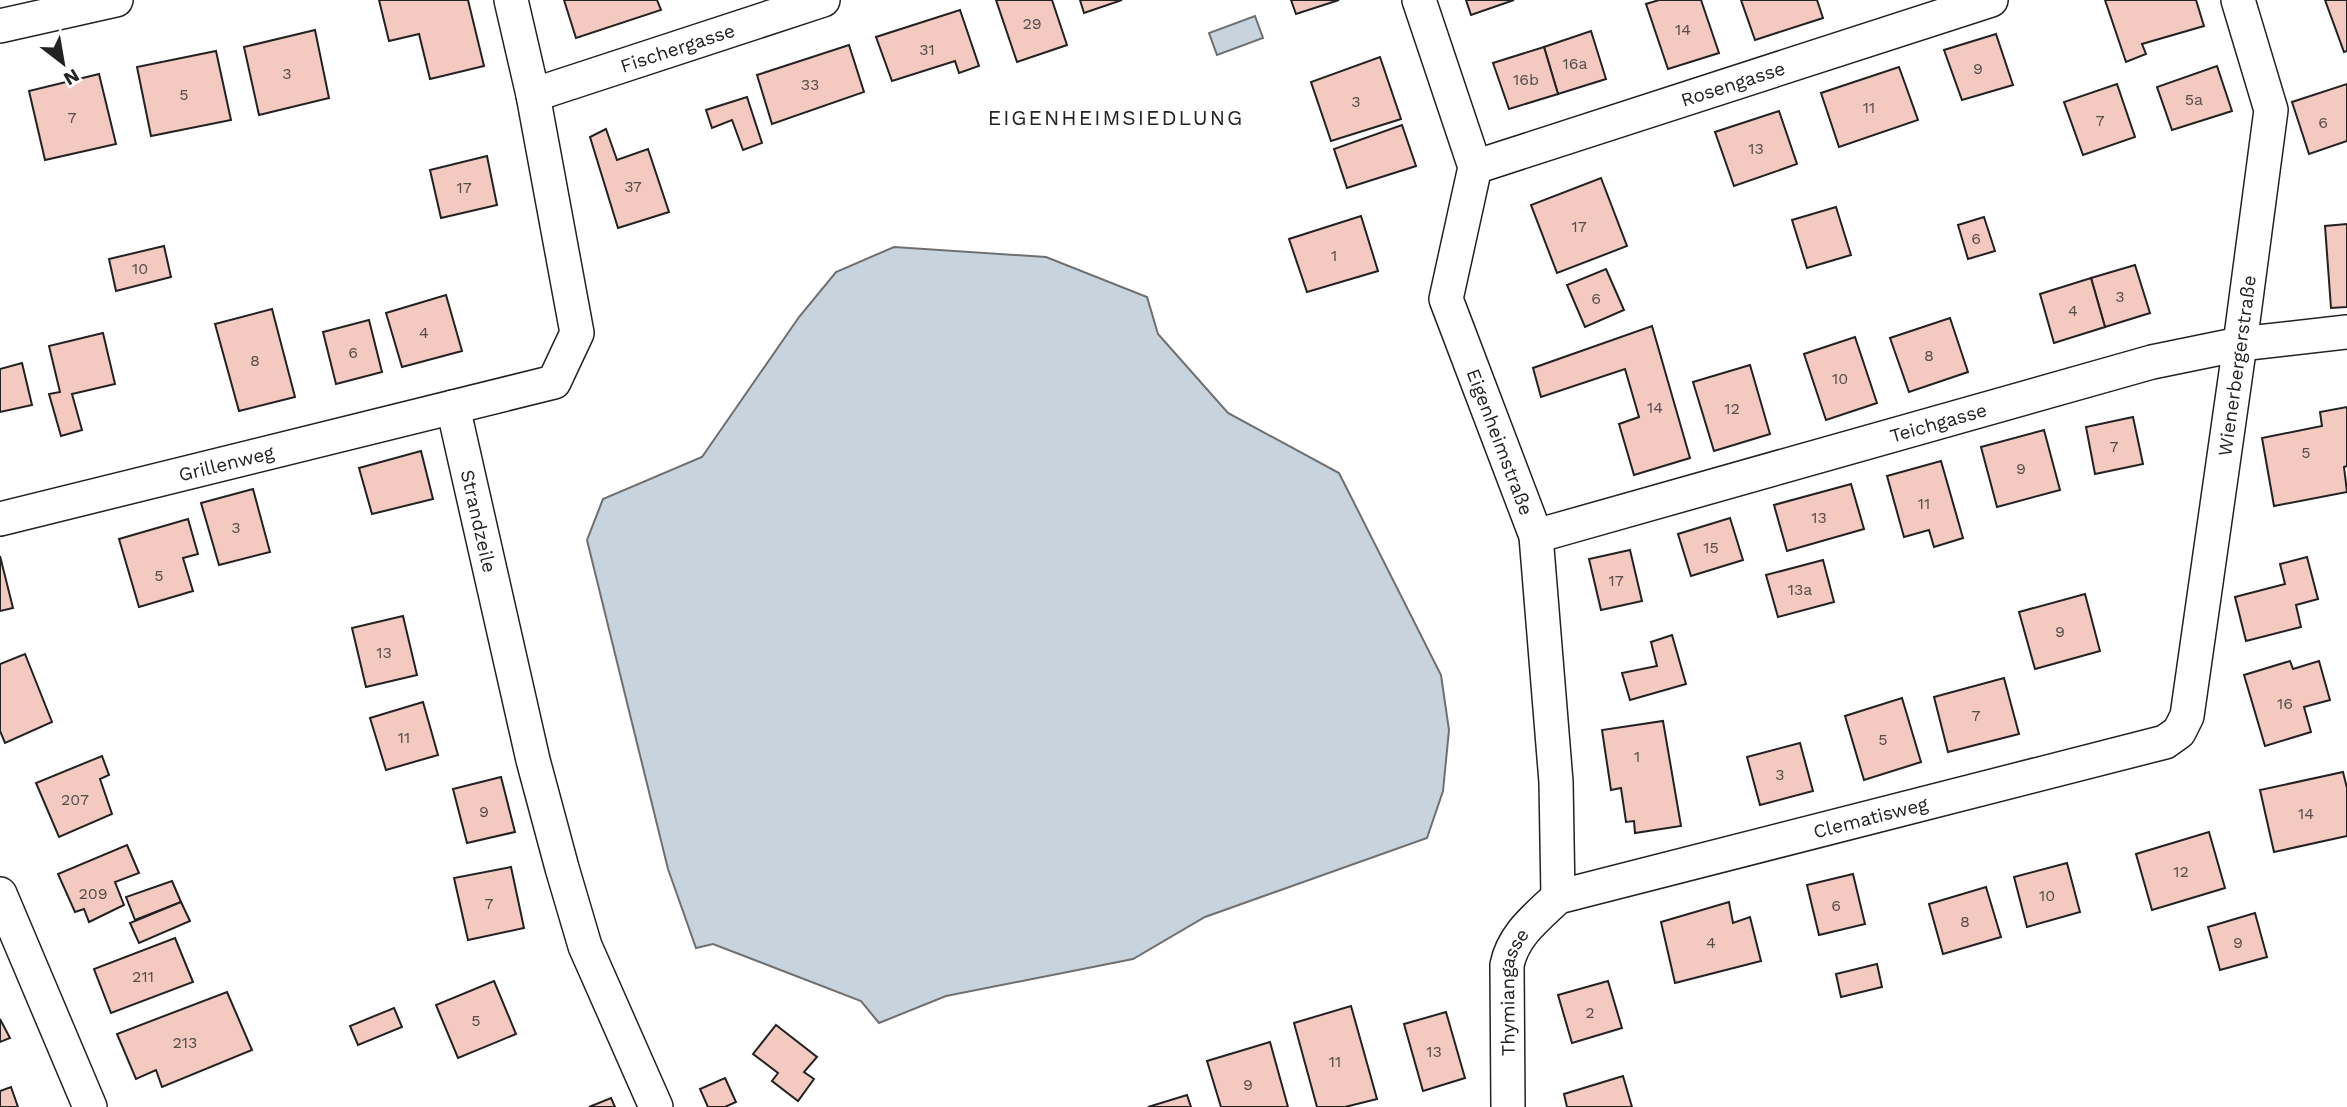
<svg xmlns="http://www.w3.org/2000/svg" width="2347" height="1107" font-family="'Work Sans',sans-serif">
<rect width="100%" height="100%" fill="#fff"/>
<g fill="#c7d3dd" stroke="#6f6f6f" stroke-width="2">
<polygon points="1255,16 1263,38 1217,55 1209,33"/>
<polygon points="894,247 1046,257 1147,297 1158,334 1228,413 1339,473 1441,675 1449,730 1443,791 1427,838 1205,917 1133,959 946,996 879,1023 861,1001 713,944 696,948 668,869 587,540 603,499 702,457 799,317 836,272"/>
</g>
<g fill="#f3c9c0" stroke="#222" stroke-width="2">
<polygon points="379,0 468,0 484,66 430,79 419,34 389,41"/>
<polygon points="564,0 657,0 661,10 576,38"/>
<polygon points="996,0 1052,0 1067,45 1017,62"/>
<polygon points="1080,0 1122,0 1084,13"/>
<polygon points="1291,0 1339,0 1296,14"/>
<polygon points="1466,0 1514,0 1471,15"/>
<polygon points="1659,0 1701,0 1719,53 1668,69 1646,4"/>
<polygon points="1741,0 1817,0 1823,18 1755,40"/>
<polygon points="2105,0 2196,0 2204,26 2142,44 2146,54 2126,62"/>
<polygon points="2325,0 2347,0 2347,51 2344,52"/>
<polygon points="960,10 979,66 959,73 955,61 892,81 876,37"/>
<polygon points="315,30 329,98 259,115 244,47"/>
<polygon points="1591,31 1606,79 1558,94 1544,47"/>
<polygon points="1996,34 2013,85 1962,100 1944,50"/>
<polygon points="849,45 864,92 772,124 757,75"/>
<polygon points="1544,47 1558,94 1509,109 1493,63"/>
<polygon points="216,51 231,120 151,136 137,67"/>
<polygon points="1380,57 1401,119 1331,141 1311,82"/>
<polygon points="2217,66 2232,111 2172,130 2157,87"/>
<polygon points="1899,67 1918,120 1839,147 1821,93"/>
<polygon points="99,74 116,144 45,160 29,91"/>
<polygon points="2117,84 2135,137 2083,155 2064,102"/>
<polygon points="2347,84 2347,141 2309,154 2292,102"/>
<polygon points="747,97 762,143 743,150 732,120 712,128 706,110"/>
<polygon points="1779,111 1797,164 1734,186 1715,132"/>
<polygon points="1402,125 1416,166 1347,188 1334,149"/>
<polygon points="606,129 617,160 648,149 669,212 618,228 590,137"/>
<polygon points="487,156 497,205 441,218 430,170"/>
<polygon points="1601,178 1627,246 1557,273 1531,205"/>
<polygon points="1836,207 1851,255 1807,268 1792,220"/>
<polygon points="1361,216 1378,271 1307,292 1289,239"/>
<polygon points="1984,217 1995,251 1968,259 1958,225"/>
<polygon points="2347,224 2347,307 2331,308 2325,226"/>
<polygon points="164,246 171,277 116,291 109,259"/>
<polygon points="2135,265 2150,313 2105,327 2091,278"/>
<polygon points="1606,269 1624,310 1585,327 1567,285"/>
<polygon points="2091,278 2105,327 2054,343 2040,294"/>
<polygon points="446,295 462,351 402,367 386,313"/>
<polygon points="272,309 295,397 239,411 215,324"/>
<polygon points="1950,318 1968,372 1909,392 1890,338"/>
<polygon points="369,320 382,372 336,384 323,332"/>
<polygon points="1652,326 1690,458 1634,475 1619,424 1639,417 1625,369 1541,397 1533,368"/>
<polygon points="103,333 115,384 72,394 82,430 61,436 49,394 60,392 49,346"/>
<polygon points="1855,337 1877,403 1826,420 1804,354"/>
<polygon points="22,363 32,405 0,412 0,369"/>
<polygon points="1750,365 1770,434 1714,451 1693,382"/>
<polygon points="2347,407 2347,466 2344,467 2347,492 2274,506 2262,438 2322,426 2320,412"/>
<polygon points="2133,417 2143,464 2095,474 2086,427"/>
<polygon points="2044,430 2060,490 1997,507 1981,447"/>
<polygon points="421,451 433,499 372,514 359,468"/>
<polygon points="1941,461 1963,538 1934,547 1929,530 1904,537 1887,476"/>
<polygon points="1851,484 1864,529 1787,551 1774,505"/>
<polygon points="253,489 270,552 219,565 201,503"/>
<polygon points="1730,518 1743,560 1691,576 1678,534"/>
<polygon points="188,519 198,554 183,558 193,591 139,607 119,539"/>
<polygon points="1630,550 1642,601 1601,610 1589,559"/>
<polygon points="0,556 13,608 0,611"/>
<polygon points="2307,557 2318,599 2296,605 2301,627 2246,641 2235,597 2285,584 2280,564"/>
<polygon points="1823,560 1834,602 1778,617 1766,575"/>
<polygon points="2085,594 2100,651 2035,669 2019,612"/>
<polygon points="403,616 417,675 366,687 352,628"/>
<polygon points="1672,635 1686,684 1630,700 1622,673 1657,666 1651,642"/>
<polygon points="25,654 52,722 5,743 0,731 0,664"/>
<polygon points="2290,661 2293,669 2319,661 2330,700 2304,707 2311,732 2265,746 2244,675"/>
<polygon points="2004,678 2019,734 1948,752 1934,697"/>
<polygon points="1902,698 1921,762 1864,780 1845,716"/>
<polygon points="423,702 438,755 386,770 370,718"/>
<polygon points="1663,721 1681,826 1635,833 1634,821 1626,822 1621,788 1611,790 1602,730"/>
<polygon points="1800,743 1813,791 1760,805 1747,757"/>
<polygon points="102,756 109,775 100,779 112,814 59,837 36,783"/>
<polygon points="2343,772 2347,788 2347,836 2274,852 2260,790"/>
<polygon points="501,777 515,832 467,843 453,789"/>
<polygon points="2209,832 2225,888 2152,910 2136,854"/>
<polygon points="127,845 139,873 115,882 124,905 89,922 84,909 75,912 58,874"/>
<polygon points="2067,863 2080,912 2027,927 2014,877"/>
<polygon points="511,867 524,928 468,940 454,878"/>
<polygon points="1853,874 1865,924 1819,935 1807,885"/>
<polygon points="172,881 181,902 135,920 126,897"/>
<polygon points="1986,887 2001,937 1943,954 1929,904"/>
<polygon points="181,902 190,921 139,943 130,923"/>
<polygon points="1729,902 1733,923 1750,917 1761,961 1675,983 1661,922"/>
<polygon points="2255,913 2267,957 2220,970 2208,927"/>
<polygon points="175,938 193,982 111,1013 94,969"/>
<polygon points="1877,964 1882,987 1841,997 1836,974"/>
<polygon points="494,981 516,1034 458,1058 436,1005"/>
<polygon points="1608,981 1622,1028 1572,1043 1558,995"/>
<polygon points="227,992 252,1050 162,1087 156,1070 136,1079 117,1034"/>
<polygon points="1351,1006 1377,1099 1345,1107 1317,1107 1294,1023"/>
<polygon points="394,1008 402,1027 358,1045 350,1026"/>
<polygon points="1446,1012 1465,1078 1423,1091 1404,1024"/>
<polygon points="0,1019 10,1038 0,1042"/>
<polygon points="776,1025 817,1057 804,1072 814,1079 798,1101 772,1081 778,1073 753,1054"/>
<polygon points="1270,1042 1288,1107 1221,1107 1207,1061"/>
<polygon points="1623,1076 1632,1107 1567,1107 1564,1094"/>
<polygon points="725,1078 736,1102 725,1107 708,1107 700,1089"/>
<polygon points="11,1087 18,1107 0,1107 0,1091"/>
<polygon points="1187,1095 1191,1107 1148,1107"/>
<polygon points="611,1098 615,1107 589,1107"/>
</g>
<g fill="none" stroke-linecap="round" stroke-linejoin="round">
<g stroke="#222" stroke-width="36">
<g id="minor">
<path id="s1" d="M1419 0 1475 167 1446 299 1536 536 1556 782 1558 897"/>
<polyline points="0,26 116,0"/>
<path id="s2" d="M533 95 823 0"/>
<path id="s3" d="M1475 167 1991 0"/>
<path id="s4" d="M453 407 533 760 562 868 585 946 656 1107"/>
<path id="s5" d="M0 519 554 382 577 333 533 95 511 0"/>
<path id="s6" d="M1536 536 2152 362 2240 344 2347 332"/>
<polyline points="0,894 90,1107"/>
<path id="s7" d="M1508 1107 1507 965C1513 935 1537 917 1558 897L2165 742 2179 732 2187 716 2240 344 2271 110 2238 0"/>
</g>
</g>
<use href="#minor" stroke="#fff" stroke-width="33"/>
</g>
<g text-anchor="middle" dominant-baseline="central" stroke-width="5" stroke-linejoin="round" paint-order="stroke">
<g font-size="16" fill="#564c4a">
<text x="1032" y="23">29</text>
<text x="1683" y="29">14</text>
<text x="927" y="49">31</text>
<text x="1575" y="63">16a</text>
<text x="1978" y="68">9</text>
<text x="287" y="73">3</text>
<text x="1526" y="79">16b</text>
<text x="810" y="84">33</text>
<text x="184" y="94">5</text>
<text x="2194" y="99">5a</text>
<text x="1356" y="101">3</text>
<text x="1869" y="107">11</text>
<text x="72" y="117">7</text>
<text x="2100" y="120">7</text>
<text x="2323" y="122">6</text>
<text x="1756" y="148">13</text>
<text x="633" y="186">37</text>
<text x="464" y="187">17</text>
<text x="1579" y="226">17</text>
<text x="1976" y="238">6</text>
<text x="1334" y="255">1</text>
<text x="140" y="268">10</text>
<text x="2120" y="296">3</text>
<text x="1596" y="298">6</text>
<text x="2073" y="310">4</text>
<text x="424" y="332">4</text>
<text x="353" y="352">6</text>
<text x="1929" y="355">8</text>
<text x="255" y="360">8</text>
<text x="1840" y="378">10</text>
<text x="1655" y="407">14</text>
<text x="1732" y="408">12</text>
<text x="2114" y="446">7</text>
<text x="2306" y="452">5</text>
<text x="2021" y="468">9</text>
<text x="1924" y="503">11</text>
<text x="1819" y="517">13</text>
<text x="236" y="527">3</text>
<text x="1711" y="547">15</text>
<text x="159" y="575">5</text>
<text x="1616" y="580">17</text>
<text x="1800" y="589">13a</text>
<text x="2060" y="631">9</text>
<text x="384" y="652">13</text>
<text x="2285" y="703">16</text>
<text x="1976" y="715">7</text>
<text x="404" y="737">11</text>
<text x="1883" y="739">5</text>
<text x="1637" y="756">1</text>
<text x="1780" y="774">3</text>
<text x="75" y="799">207</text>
<text x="484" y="811">9</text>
<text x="2306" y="813">14</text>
<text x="2181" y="871">12</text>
<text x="93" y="893">209</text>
<text x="2047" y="895">10</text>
<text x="489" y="903">7</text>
<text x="1836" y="905">6</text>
<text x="1965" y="921">8</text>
<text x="1711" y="942">4</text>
<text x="2238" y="942">9</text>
<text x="143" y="976">211</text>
<text x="1590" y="1012">2</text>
<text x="476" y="1020">5</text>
<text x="185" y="1042">213</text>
<text x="1434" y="1051">13</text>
<text x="1335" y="1061">11</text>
<text x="1248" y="1084">9</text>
</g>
<g font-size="19" fill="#222" stroke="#fff">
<text stroke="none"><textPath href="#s2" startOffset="152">Fischergasse</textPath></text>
<text stroke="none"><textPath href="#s3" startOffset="271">Rosengasse</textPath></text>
<text stroke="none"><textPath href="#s7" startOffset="1244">Wienerbergerstraße</textPath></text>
<text stroke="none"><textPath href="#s6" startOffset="418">Teichgasse</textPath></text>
<text stroke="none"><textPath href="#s1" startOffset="464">Eigenheimstraße</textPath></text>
<text stroke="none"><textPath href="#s5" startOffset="233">Grillenweg</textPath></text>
<text stroke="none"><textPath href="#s4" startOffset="117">Strandzeile</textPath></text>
<text stroke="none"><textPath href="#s7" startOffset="551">Clematisweg</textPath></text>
<text stroke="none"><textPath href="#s7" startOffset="116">Thymiangasse</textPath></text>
</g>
<g font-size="21" letter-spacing="2" fill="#222" stroke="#fff">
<text x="1116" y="117">EIGENHEIMSIEDLUNG</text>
</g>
</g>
<g transform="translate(63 63) rotate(149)" stroke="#ffffff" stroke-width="5" paint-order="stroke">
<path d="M0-5L12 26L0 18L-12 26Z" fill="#222222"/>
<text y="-10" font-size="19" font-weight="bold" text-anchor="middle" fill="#222222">N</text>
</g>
</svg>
